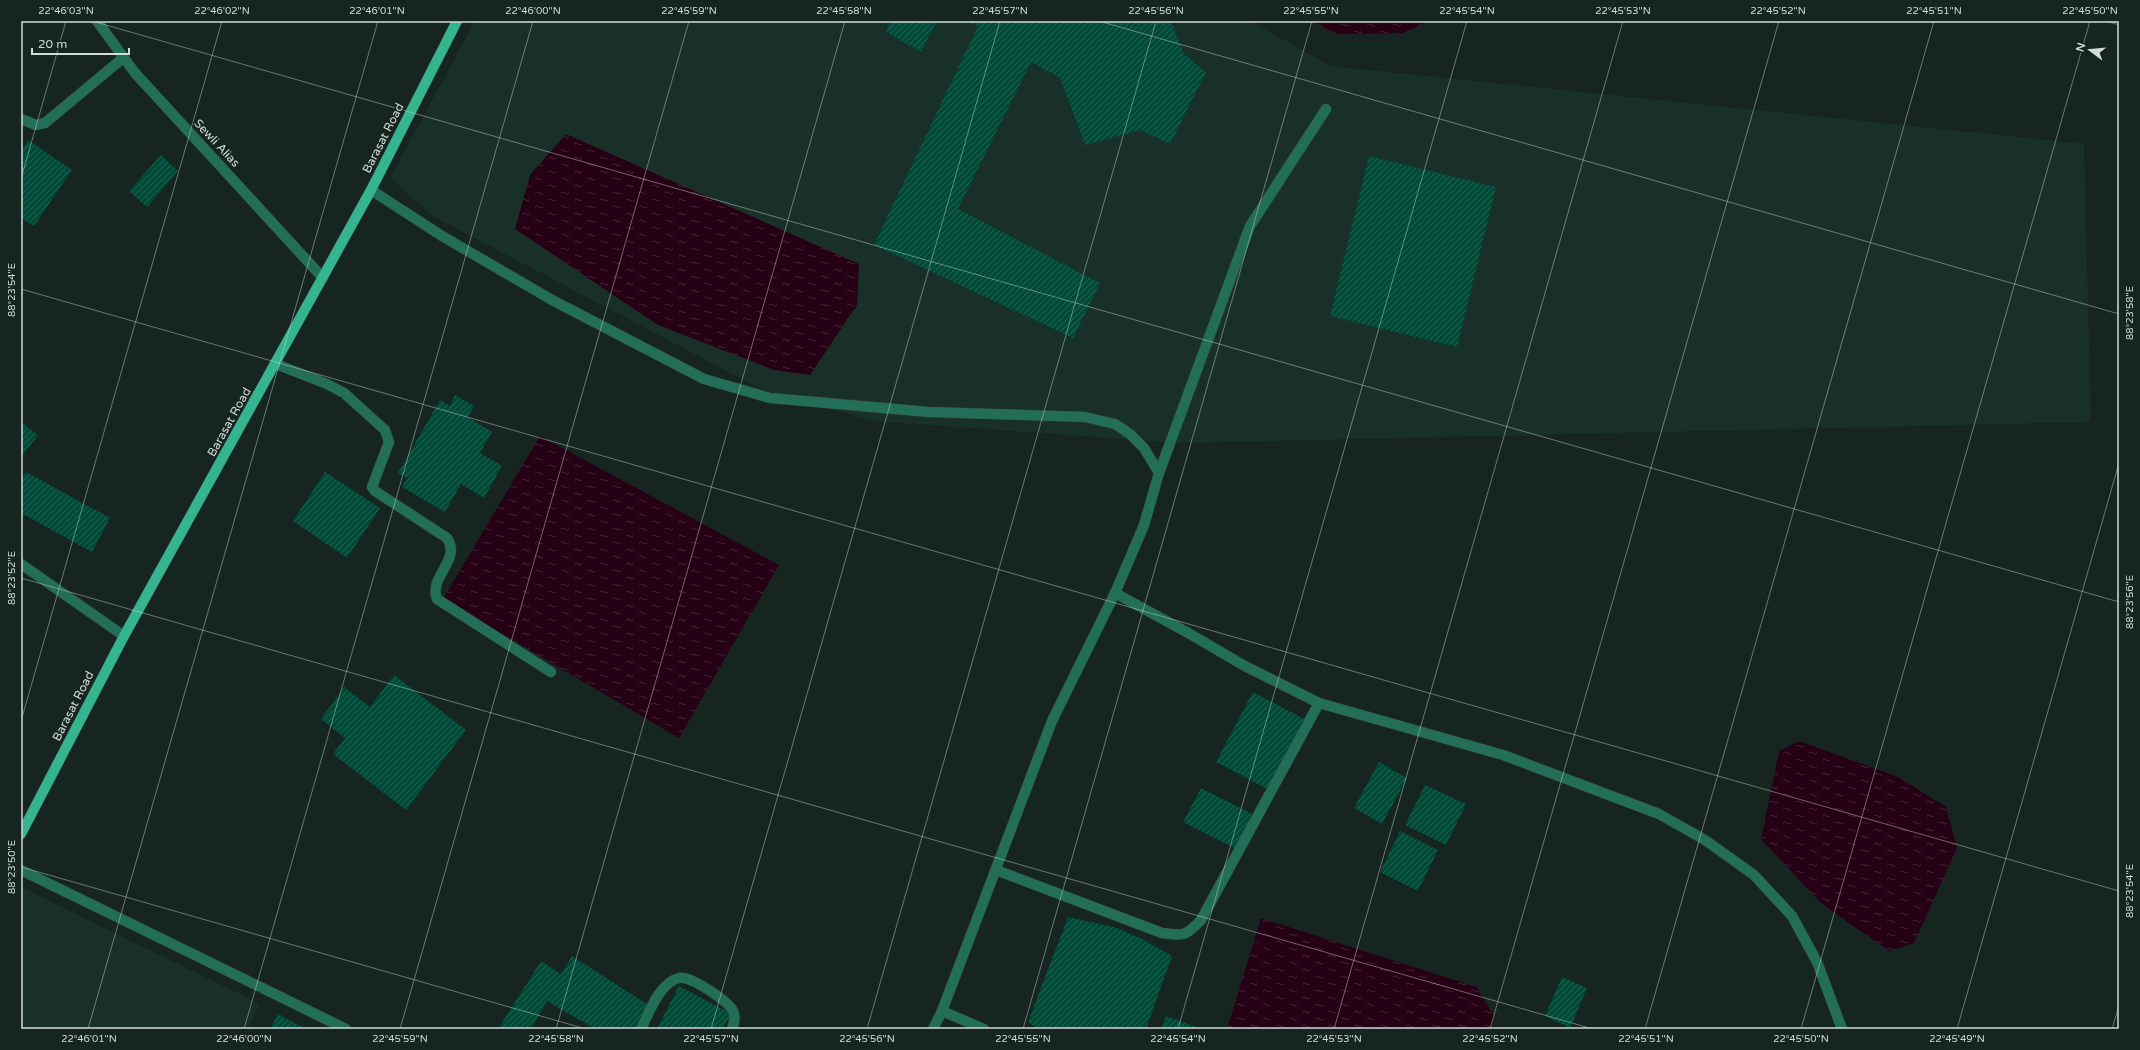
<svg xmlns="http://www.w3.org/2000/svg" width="2140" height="1050" font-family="'Varela Round',sans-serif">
<defs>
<pattern id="water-ripples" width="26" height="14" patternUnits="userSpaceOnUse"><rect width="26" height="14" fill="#260014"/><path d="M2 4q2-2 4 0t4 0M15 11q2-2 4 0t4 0" fill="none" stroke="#452535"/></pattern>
<pattern id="building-hatch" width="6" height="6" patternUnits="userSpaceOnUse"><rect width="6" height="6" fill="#004a37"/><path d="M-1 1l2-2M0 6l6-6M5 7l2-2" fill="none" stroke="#246453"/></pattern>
</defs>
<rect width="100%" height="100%" fill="#16251f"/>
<g fill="#193028">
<polygon points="475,21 1250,21 1331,66 2084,144 2091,422 1181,443 873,421 761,389 431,215 390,178"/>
<polygon points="21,887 260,1004 248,1029 21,1029"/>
</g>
<g fill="url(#water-ripples)">
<polygon points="1313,21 1429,21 1403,33 1335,34"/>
<polygon points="566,134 859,264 857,305 810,375 774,370 658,325 515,229 530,175"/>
<polygon points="540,436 779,565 679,738 443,599"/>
<polygon points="1799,741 1896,776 1946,807 1957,848 1914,943 1889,951 1821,903 1761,839 1779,751"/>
<polygon points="1261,918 1476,987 1494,1016 1491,1029 1227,1029"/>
</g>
<g fill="url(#building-hatch)">
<polygon points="890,21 937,21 921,52 886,32"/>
<polygon points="964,21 1171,21 1184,54 1206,72 1170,144 1140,130 1085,145 1060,78 1031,62 958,209 1100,283 1073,338 874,245 978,26"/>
<polygon points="28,140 72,170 34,226 21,218 21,151"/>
<polygon points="161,155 178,171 147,207 129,191"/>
<polygon points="1369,156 1496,187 1457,347 1330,316"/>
<polygon points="455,395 474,406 468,417 492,432 480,453 502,466 484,498 461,484 445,512 402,487 407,478 398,473 440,400 450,406"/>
<polygon points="21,422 38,435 21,458"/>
<polygon points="26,472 110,518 92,552 21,513 21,481"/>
<polygon points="325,472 380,508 347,558 293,521"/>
<polygon points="394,675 466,730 406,810 333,754 345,738 321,719 344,687 370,707"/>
<polygon points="1253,692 1304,719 1267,789 1216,762"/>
<polygon points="1379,762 1407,778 1382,824 1354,808"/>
<polygon points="1425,785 1466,804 1446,845 1405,825"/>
<polygon points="1201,788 1254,815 1236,849 1183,822"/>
<polygon points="1400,831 1438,850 1418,891 1380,872"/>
<polygon points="1068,917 1117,928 1144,940 1172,956 1146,1029 1038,1029 1028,1022"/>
<polygon points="572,956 650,1006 635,1029 595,1029 547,1001 531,1029 498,1029 541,961 561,974"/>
<polygon points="1562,977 1587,988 1570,1028 1545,1016"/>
<polygon points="679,986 731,1014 723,1029 657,1029"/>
<polygon points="278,1014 306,1029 270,1029"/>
<polygon points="1166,1016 1196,1027 1195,1029 1161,1029"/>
</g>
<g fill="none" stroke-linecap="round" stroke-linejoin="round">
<g stroke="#34423c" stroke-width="11">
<g id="minor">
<polyline points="97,21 135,73 323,278"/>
<polyline points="21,119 36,125 45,123 123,58"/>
<polyline points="371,190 442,236 552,300 704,379 770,398 929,412 1085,417 1115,424 1130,434 1144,448 1159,473"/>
<path d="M276 364 327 384 344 393 385 430 389 442 372 487 375 491 447 538C462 560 428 577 437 599L551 672"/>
<polyline points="21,564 124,636"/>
<polyline points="1115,593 1190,634 1243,665 1319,703 1503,755 1659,814 1705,840 1754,875 1792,916 1817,962 1842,1029"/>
<polyline points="21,870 346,1029"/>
<path d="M996 870 1162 933C1184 936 1186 936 1201 920L1319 703"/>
<polyline points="942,1011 984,1029"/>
<path d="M641 1029C649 1013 659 983 679 978 690 975 728 1001 733 1011 736 1017 734 1023 732 1029"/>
<polyline points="933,1029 942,1011 1052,721 1115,593 1144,525 1159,473 1250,226 1326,109"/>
</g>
</g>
<g stroke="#34423c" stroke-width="11">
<polyline id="major" points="21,834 124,636 371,190 457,21"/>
</g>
<use href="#minor" stroke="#236e57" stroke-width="10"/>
<use href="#major" stroke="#35b58f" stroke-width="10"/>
</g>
<path fill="none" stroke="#d2dbd7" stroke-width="1" stroke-opacity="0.45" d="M92 21 2119 602M1099 21 2119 314M2106 21 2119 25M21 179 66 21M21 289 2119 891M21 578 1593 1029M21 721 222 21M21 867 586 1029M88 1029 378 21M244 1029 533 21M400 1029 689 21M556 1029 845 21M711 1029 1000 21M867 1029 1156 21M1023 1029 1312 21M1178 1029 1467 21M1334 1029 1623 21M1490 1029 1779 21M1645 1029 1934 21M1801 1029 2090 21M1957 1029 2119 463M2112 1029 2119 1006"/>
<g text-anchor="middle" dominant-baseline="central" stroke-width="3" stroke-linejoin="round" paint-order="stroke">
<g font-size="12" fill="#d2dbd7" stroke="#16251f">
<text transform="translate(383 138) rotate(-63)">Barasat Road</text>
<text transform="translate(217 143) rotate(47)">Sewli Alias</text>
<text transform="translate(229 422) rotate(-61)">Barasat Road</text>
<text transform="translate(73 706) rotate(-63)">Barasat Road</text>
</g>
</g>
<rect width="2140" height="1050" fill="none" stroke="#16251f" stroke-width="44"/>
<g transform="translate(2090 50) rotate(286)" stroke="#16251f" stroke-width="3" paint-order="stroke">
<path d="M0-3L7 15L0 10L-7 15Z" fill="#d2dbd7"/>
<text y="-6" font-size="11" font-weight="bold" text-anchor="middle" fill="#d2dbd7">N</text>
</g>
<path d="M32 48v6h97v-6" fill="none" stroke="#d2dbd7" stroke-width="2"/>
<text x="38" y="48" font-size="12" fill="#d2dbd7" stroke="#16251f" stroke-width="3" paint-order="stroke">20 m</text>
<rect x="22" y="22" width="2096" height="1006" fill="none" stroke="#d2dbd7" stroke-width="1.5"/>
<g font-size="10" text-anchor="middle" fill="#d2dbd7">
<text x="66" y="14">22°46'03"N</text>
<text x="222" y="14">22°46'02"N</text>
<text x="377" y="14">22°46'01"N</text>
<text x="533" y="14">22°46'00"N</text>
<text x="689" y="14">22°45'59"N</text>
<text x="844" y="14">22°45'58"N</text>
<text x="1000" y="14">22°45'57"N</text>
<text x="1156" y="14">22°45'56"N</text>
<text x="1311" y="14">22°45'55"N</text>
<text x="1467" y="14">22°45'54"N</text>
<text x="1623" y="14">22°45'53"N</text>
<text x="1778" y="14">22°45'52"N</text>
<text x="1934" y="14">22°45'51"N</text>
<text x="2090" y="14">22°45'50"N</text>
<text transform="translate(11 290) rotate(-90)" y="4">88°23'54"E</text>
<text transform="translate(2129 313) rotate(-90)" y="4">88°23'58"E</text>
<text transform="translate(11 578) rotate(-90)" y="4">88°23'52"E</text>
<text transform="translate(2129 602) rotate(-90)" y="4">88°23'56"E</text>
<text transform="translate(11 867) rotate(-90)" y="4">88°23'50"E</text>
<text transform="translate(2129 891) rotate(-90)" y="4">88°23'54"E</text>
<text x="89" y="1042">22°46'01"N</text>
<text x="244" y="1042">22°46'00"N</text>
<text x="400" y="1042">22°45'59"N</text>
<text x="556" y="1042">22°45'58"N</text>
<text x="711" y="1042">22°45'57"N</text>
<text x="867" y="1042">22°45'56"N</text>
<text x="1023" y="1042">22°45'55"N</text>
<text x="1178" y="1042">22°45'54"N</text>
<text x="1334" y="1042">22°45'53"N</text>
<text x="1490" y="1042">22°45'52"N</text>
<text x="1646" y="1042">22°45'51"N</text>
<text x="1801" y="1042">22°45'50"N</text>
<text x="1957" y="1042">22°45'49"N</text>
</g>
</svg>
